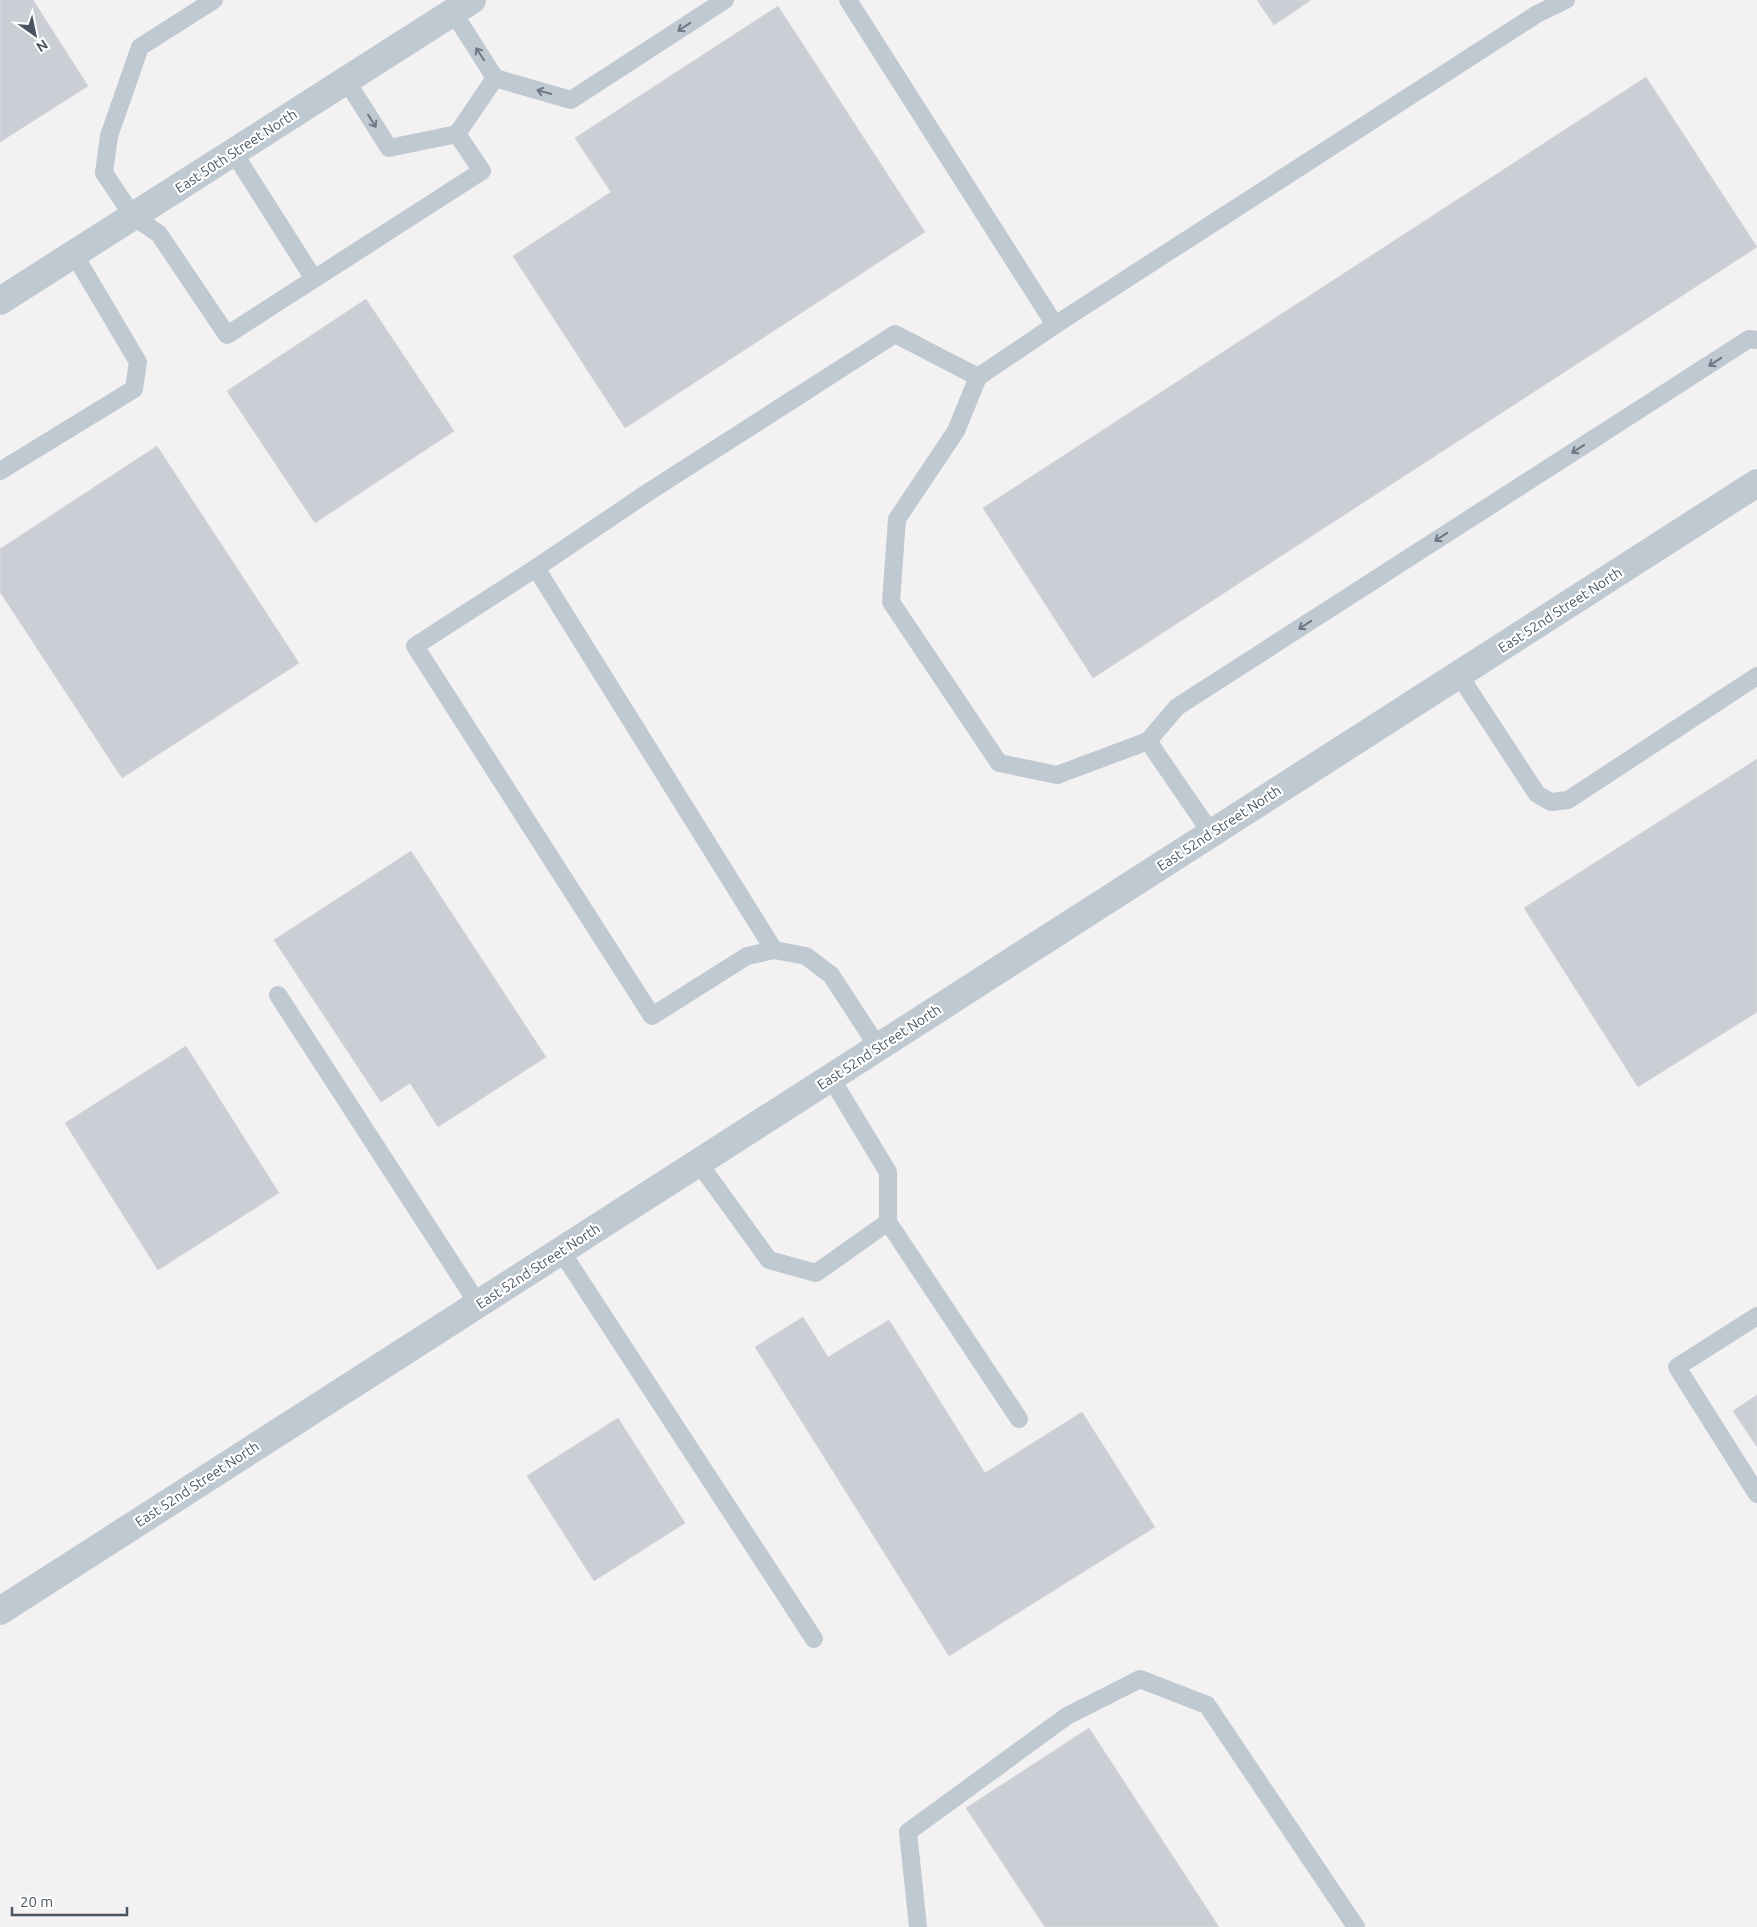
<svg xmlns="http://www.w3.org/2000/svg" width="1757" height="1927" font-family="Ubuntu,sans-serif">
<rect width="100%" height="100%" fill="#f4f1f2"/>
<g fill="#cbced4" stroke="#d5d8dd">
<polygon points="0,0 33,0 88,86 0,142"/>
<polygon points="1257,0 1311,0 1274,25"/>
<polygon points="778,6 925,232 625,428 513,256 611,192 575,138"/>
<polygon points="1646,77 1757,247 1093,678 983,508"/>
<polygon points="366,299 454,431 315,523 227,391"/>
<polygon points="157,446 299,663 122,778 0,592 0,549"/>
<polygon points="1757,759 1757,1012 1638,1087 1524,908"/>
<polygon points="411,851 546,1057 438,1127 410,1083 381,1102 274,940"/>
<polygon points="186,1046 279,1193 158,1270 65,1123"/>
<polygon points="803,1317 828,1357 889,1320 985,1473 1082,1412 1155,1527 949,1656 755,1347"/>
<polygon points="1757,1395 1757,1447 1733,1411"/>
<polygon points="618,1418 685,1523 594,1581 527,1476"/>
<polygon points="1089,1728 1219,1927 1045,1927 966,1808"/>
</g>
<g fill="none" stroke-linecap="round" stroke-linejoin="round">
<g stroke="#bfc9d2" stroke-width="18">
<polyline points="214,0 140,47 109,136 104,173 133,216 159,234 227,335 482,171 457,134"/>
<polyline points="848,0 1055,325 1537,14 1566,0"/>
<polyline points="495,78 571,100 725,0"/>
<polyline points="346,80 389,148 457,134 495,78 453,12"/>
<polyline points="234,153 314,279"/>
<polyline points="1055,325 978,377 956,431 897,519 891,602 999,763 1057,775 1148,741 1211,833"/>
<polyline points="0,471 134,389 138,362 74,254"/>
<polyline points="536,568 647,493 895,334 978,377"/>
<polyline points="1459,675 1537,794 1551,802 1568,800 1757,676"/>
<polyline points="1148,741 1177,707 1749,339 1757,340"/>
<polyline points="774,950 536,568 415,646 652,1016 747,956 774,950 806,956 831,975 878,1047"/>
<polyline points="278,995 478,1304"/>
<polyline points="698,1162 769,1260 816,1273 888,1222 888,1172 831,1078"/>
<polyline points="888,1222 1019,1419"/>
<polyline points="561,1251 814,1639"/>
<polyline points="1757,1316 1677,1367 1757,1494"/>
<polyline points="918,1927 908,1832 1067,1716 1140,1679 1207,1705 1356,1927"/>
</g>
<g stroke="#bfc9d2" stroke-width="28">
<polyline points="0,301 472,0"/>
<polyline points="0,1611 1757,483"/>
</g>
</g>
<defs><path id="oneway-shaft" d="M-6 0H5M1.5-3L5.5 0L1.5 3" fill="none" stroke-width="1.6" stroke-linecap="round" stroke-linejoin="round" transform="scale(1.25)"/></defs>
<g stroke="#6c7883">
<use href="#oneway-shaft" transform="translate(684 27) rotate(147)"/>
<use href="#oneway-shaft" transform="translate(480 54) rotate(-123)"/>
<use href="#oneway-shaft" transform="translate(544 92) rotate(-164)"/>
<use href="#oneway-shaft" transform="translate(372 121) rotate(58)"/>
<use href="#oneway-shaft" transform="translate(1715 362) rotate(147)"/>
<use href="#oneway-shaft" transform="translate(1578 449) rotate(147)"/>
<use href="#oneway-shaft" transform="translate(1441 537) rotate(147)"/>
<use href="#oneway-shaft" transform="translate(1305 625) rotate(147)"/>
</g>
<g text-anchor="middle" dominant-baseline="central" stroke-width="4.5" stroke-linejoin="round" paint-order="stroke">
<g font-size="14" fill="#485561" stroke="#fff">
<text transform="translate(236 151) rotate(-33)">East 50th Street North</text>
<text transform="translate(1560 610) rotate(-33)">East 52nd Street North</text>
<text transform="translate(1219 828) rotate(-33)">East 52nd Street North</text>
<text transform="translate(879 1047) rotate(-33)">East 52nd Street North</text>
<text transform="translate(538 1266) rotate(-33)">East 52nd Street North</text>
<text transform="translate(197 1484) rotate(-33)">East 52nd Street North</text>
</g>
</g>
<g transform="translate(35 35) rotate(147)" stroke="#ffffff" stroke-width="4" paint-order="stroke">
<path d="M0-4L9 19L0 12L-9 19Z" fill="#485561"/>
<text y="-8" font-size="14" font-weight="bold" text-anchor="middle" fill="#485561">N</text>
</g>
<path d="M12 1907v8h115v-8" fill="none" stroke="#485561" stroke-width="2.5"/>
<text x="20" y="1907" font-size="15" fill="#485561" stroke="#ffffff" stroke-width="4" paint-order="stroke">20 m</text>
</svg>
